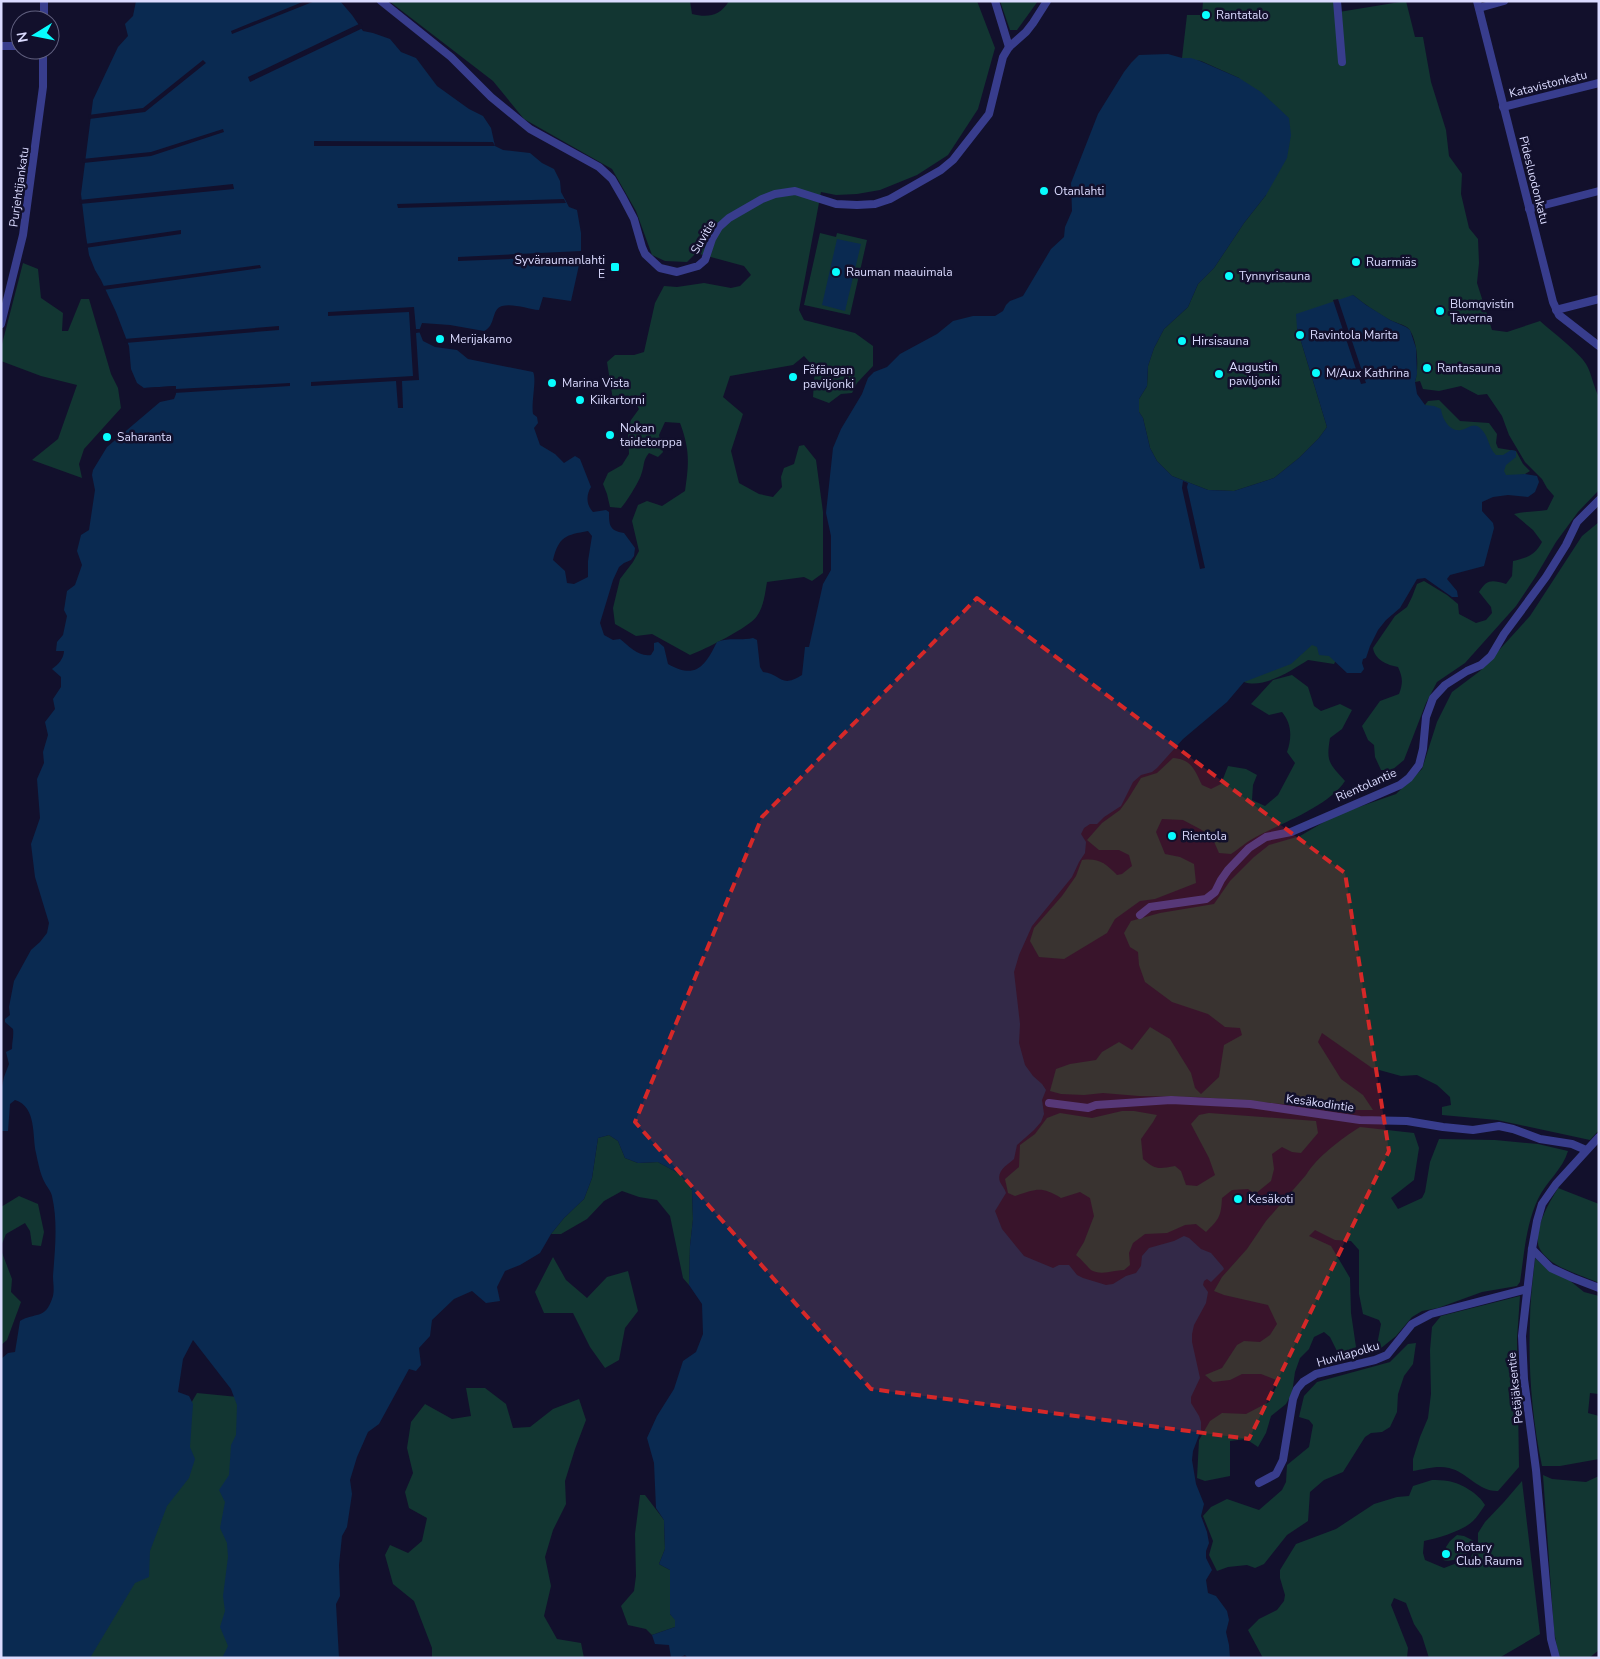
<svg xmlns="http://www.w3.org/2000/svg" width="1600" height="1659" font-family="'Nunito Sans',sans-serif">
<rect width="100%" height="100%" fill="#12102c"/>
<g fill="#123632">
<path d="M389 1H690L692 14C708 18 720 16 729 1H977L995 48 978 109 948 155 917 175 880 190 857 194 836 195 821 192 799 310 804 320 855 333 873 346V366L857 383 852 393 841 394 829 403 813 397 815 368 804 356 793 365 730 376 723 397 743 414 731 451 739 483 759 494 773 497 782 487 781 477 784 468 794 464 799 446 804 445 816 460 823 512V573L812 581 804 577 767 582C765 593 764 606 757 616 750 627 704 650 690 655L652 634 636 636 615 624 613 608 620 579 633 562 639 551 632 521 638 505 647 501 662 506 685 491C689 463 690 450 680 423L665 422 659 435 663 452 658 457 649 453C642 462 645 465 641 475 639 482 625 504 621 508L610 507 607 494 603 484 608 473 622 465 629 454 628 429 631 420 639 409 635 402 613 400 607 362 615 355H634L644 352 655 303 664 286 677 287 704 283 731 288 740 286 751 275 744 266 696 253 687 262 665 261 652 255 636 211 612 169 524 119 493 81Z"/>
<polygon points="1000,1 1038,1 1017,30 1010,30"/>
<path d="M1203 1H1337L1339 12 1406 1 1415 37H1423L1431 82 1446 130 1449 156 1462 174 1461 194 1469 228 1478 239 1479 263 1477 283 1492 330 1507 332 1540 321C1551 331 1579 352 1586 364 1592 374 1593 386 1599 397V490L1578 512 1556 542 1536 576 1516 606 1465 663 1437 682 1426 703 1404 760 1392 770H1381L1375 757 1374 745 1368 740 1362 726 1380 701 1399 694C1403 683 1403 678 1398 667 1387 665 1375 660 1373 648L1395 616 1407 607 1412 597 1417 584 1424 581 1447 595 1458 604 1459 614 1476 623 1486 620 1492 613 1491 607 1479 592C1487 579 1492 580 1506 584L1512 576 1513 561C1527 558 1535 555 1542 542L1533 530 1514 514C1525 511 1536 512 1547 510L1554 496 1547 488 1542 479 1525 462 1509 435 1502 416 1487 394 1478 395 1461 386 1439 391 1423 389 1420 381 1415 382C1419 369 1418 341 1409 329 1405 324 1394 323 1388 319 1376 312 1364 304 1353 295L1297 328 1327 427 1319 438 1299 458 1274 478 1234 491 1208 490 1172 476 1157 461 1150 448 1143 418 1139 412V399L1147 386 1148 366 1154 348 1164 329 1188 307 1198 284 1214 268 1244 223 1266 195 1239 78 1201 61 1182 58 1187 15H1202Z"/>
<polygon points="820,233 836,237 837,233 867,240 850,315 804,305"/>
<polygon points="23,263 38,269 41,298 63,313 62,331 68,331 81,299 89,299 111,374 118,388 121,408 84,449 79,464 82,478 32,460 58,439 77,385 41,376 1,361 1,348"/>
<polygon points="1439,400 1460,421 1489,423 1497,434 1496,443 1498,448 1516,451 1523,464 1530,471 1525,474 1495,481 1425,405 1428,401"/>
<polygon points="1599,522 1599,1130 1590,1140 1497,1120 1442,1115 1442,1107 1451,1105 1450,1097 1437,1085 1417,1075 1401,1076 1372,1068 1322,1033 1318,1042 1341,1079 1363,1095 1373,1110 1355,1110 1199,1097 1139,1096 1103,1093 1084,1095 1061,1094 1050,1091 1056,1069 1070,1064 1096,1060 1102,1052 1119,1042 1132,1050 1150,1027 1170,1039 1191,1073 1195,1088 1201,1094 1219,1077 1224,1045 1242,1035 1240,1028 1225,1027 1208,1014 1172,1002 1145,982 1139,965 1138,952 1130,947 1124,933 1131,921 1160,913 1214,904 1230,881 1254,857 1269,845 1300,836 1336,815 1396,794 1422,769 1437,722 1452,692 1480,671 1530,616 1582,536"/>
<path d="M1299 642 1318 644 1336 660 1334 664 1308 660C1292 670 1264 689 1244 682L1251 670Z"/>
<path d="M1292 675 1308 687 1314 706 1321 711 1340 704 1352 710 1342 729 1330 738C1326 762 1329 763 1345 781 1328 807 1281 823 1254 838 1246 842 1239 849 1231 854L1219 853 1212 837 1200 829 1183 820 1162 819 1156 832 1165 854 1180 857 1194 864 1196 883 1155 899 1140 901 1115 919 1107 933 1064 959 1039 957 1030 941 1034 928 1062 896 1076 876 1082 860C1099 858 1105 863 1117 875L1122 874 1132 866 1129 855 1119 850H1099L1087 840 1102 823 1120 810 1128 799 1141 778 1157 773 1173 758C1192 759 1195 771 1202 785L1211 789 1221 784 1228 766 1246 769 1257 775 1253 785 1252 800 1265 806 1278 795 1295 763 1287 752C1292 738 1292 724 1282 712L1269 715 1251 704 1273 680Z"/>
<path d="M1122 1111H1134L1157 1115 1153 1122 1141 1139 1143 1159C1155 1170 1159 1169 1175 1166L1181 1171 1186 1185 1197 1186 1215 1175 1209 1158 1191 1124 1199 1115 1209 1113 1316 1121 1318 1133 1301 1153 1292 1152 1282 1147 1272 1154 1274 1169 1271 1181 1255 1194 1248 1189 1232 1190 1222 1198C1221 1217 1219 1219 1206 1232L1196 1224 1185 1225 1167 1233 1145 1234 1133 1243 1129 1253 1130 1265 1124 1270C1114 1270 1101 1276 1091 1270 1088 1267 1081 1259 1076 1255L1084 1242 1094 1216 1090 1198 1080 1192 1061 1198C1041 1186 1037 1189 1015 1196L1008 1193 1005 1179 1019 1167 1020 1145 1035 1134 1047 1118 1060 1113 1092 1118Z"/>
<path d="M1360 1127 1414 1133 1419 1148 1414 1180 1391 1198 1398 1209 1422 1198 1425 1192 1430 1162 1439 1139 1495 1140 1538 1144 1568 1151C1563 1169 1546 1182 1538 1199 1526 1224 1524 1255 1520 1282L1517 1286 1482 1292 1438 1308 1422 1311 1412 1317 1396 1336 1380 1349 1377 1345 1381 1324 1379 1320 1363 1314 1359 1294V1250L1351 1241 1335 1240 1315 1230 1309 1236 1331 1246 1350 1278 1351 1313 1356 1347 1349 1353H1338L1330 1337 1324 1332 1314 1337 1309 1349 1300 1358 1295 1372 1292 1393 1286 1404 1271 1416 1266 1433 1258 1447 1246 1439 1230 1441V1476L1205 1481 1197 1478 1199 1440 1210 1421 1222 1413 1246 1414 1269 1402 1279 1381 1261 1374H1242L1230 1380 1213 1382 1205 1375 1222 1368 1237 1345 1244 1341 1260 1342 1270 1335 1277 1324 1268 1305 1224 1295 1214 1291 1222 1277 1247 1249 1266 1221 1306 1175C1317 1157 1341 1139 1360 1127Z"/>
<polygon points="609,1135 618,1141 625,1158 638,1163 658,1162 680,1174 692,1190 693,1219 690,1246 689,1285 683,1278 670,1216 657,1200 639,1197 622,1191 604,1201 587,1219 561,1234 551,1234 564,1218 584,1199 592,1178 598,1138"/>
<path d="M1558 1188 1599 1204V1283C1586 1277 1563 1270 1552 1262 1547 1258 1538 1250 1538 1243 1536 1225 1549 1203 1558 1188Z"/>
<polygon points="19,1196 38,1204 44,1232 41,1246 32,1245 30,1231 25,1223 6,1234 1,1246 1,1207"/>
<polygon points="1,1250 12,1279 11,1292 21,1302 7,1340 1,1345"/>
<polygon points="553,1257 566,1280 587,1298 607,1277 628,1271 638,1311 625,1328 619,1360 605,1368 590,1347 573,1313 544,1313 535,1292"/>
<path d="M1535 1258 1544 1266 1569 1280 1584 1292 1599 1296V1394L1590 1393 1588 1413 1599 1416V1459L1560 1466H1542C1532 1418 1528 1369 1530 1320 1530 1299 1533 1279 1535 1258Z"/>
<path d="M1520 1296 1517 1339 1519 1467 1498 1491C1479 1492 1467 1472 1449 1468 1438 1465 1424 1469 1413 1471V1459L1420 1437 1428 1418 1431 1394 1430 1350 1432 1327 1441 1316Z"/>
<polygon points="1416,1343 1413,1364 1404,1376 1398,1394 1397,1412 1390,1427 1382,1432 1371,1433 1365,1437 1343,1472 1324,1480 1310,1492 1308,1521 1287,1535 1264,1564 1255,1568 1247,1565 1228,1567 1217,1571 1209,1555 1213,1541 1203,1516 1211,1507 1227,1499 1259,1510 1282,1490 1286,1482 1287,1465 1309,1447 1313,1425 1309,1420 1299,1417 1304,1396 1317,1382 1390,1362 1408,1344"/>
<polygon points="466,1388 485,1388 506,1404 513,1428 530,1427 553,1409 579,1399 586,1420 575,1449 565,1481 566,1504 553,1530 545,1557 551,1586 544,1616 557,1639 581,1643 584,1658 432,1658 432,1648 414,1601 393,1584 385,1555 390,1545 408,1553 422,1541 427,1518 409,1508 405,1492 413,1473 407,1448 411,1422 425,1404 452,1419 471,1416"/>
<polygon points="197,1393 259,1399 233,1658 49,1658 141,1488"/>
<polygon points="1543,1475 1552,1479 1586,1482 1599,1476 1599,1650 1589,1658 1559,1658 1554,1631"/>
<path d="M1432 1480C1437 1480 1443 1480 1448 1481 1461 1483 1479 1494 1485 1505 1481 1511 1477 1517 1473 1521 1463 1531 1438 1538 1424 1541L1423 1553 1425 1560 1444 1568 1470 1558 1478 1546V1533L1485 1522 1504 1502 1522 1481 1540 1634 1499 1658H1429L1422 1636 1414 1624 1406 1603 1394 1598 1391 1605 1408 1648 1407 1658H1263L1248 1630 1259 1619 1277 1610 1284 1601 1285 1595 1280 1578V1570L1296 1544 1336 1529 1374 1504 1397 1497 1409 1496 1413 1486Z"/>
<polygon points="640,1495 645,1495 664,1520 665,1549 659,1564 670,1570 670,1614 675,1619 675,1627 652,1635 646,1629 628,1625 621,1606 634,1591 636,1576 635,1534"/>
<path d="M1457 1535 1464 1536 1474 1541V1546C1468 1555 1454 1563 1443 1560L1449 1555 1446 1547 1450 1541Z"/>
</g>
<g fill="#0a2a51" fill-rule="evenodd">
<path d="M136 1H340L352 15 363 31 373 33 390 39 401 52 416 58 437 86 469 109 483 116 491 128 495 146 503 150 530 153 542 163 554 169 560 181 561 192 569 207 577 210 581 233V256L571 301 543 297 539 310C528 309 513 303 502 306 491 309 496 326 484 331L450 325 422 323 419 331 423 341 435 347 457 350 468 359 533 372C537 379 531 402 533 414L537 417 538 423 534 428 540 445 555 454 564 463 575 456 580 459 591 487C586 495 586 505 593 512L606 510 609 512C609 524 609 531 624 533L635 548 634 556 631 560 624 563 619 567 613 580 600 623 604 635 613 640 620 639C629 646 638 657 651 655L654 650V643L658 642 664 647 668 664C696 680 705 666 717 642 729 637 740 641 753 638L757 640 760 667 763 672C782 674 780 689 802 675L805 647H809L823 584 831 570V536L826 513 833 448 841 429 862 394 868 378 874 372 887 367 900 354 937 334 953 321 973 316H995L1003 311 1006 305 1010 301 1023 296 1051 249 1064 237 1065 227 1072 211 1071 183 1098 114 1124 72 1131 63 1139 55 1168 54 1182 58H1191L1200 61 1239 78 1261 92 1289 118 1291 135 1287 158 1266 195 1244 223 1214 268 1198 284 1188 307 1164 329 1154 348 1148 366 1147 386 1139 399V412L1143 418 1150 448 1157 461 1172 476 1208 490 1234 491 1274 478 1299 458 1319 438 1327 427 1297 328 1296 314 1353 295 1366 305 1390 320 1406 327 1410 330 1416 348 1417 374 1415 382 1417 394 1425 405 1434 406 1441 409C1442 418 1449 432 1461 430 1468 429 1473 422 1480 428 1489 435 1488 448 1496 455H1503L1511 450 1516 451V457L1506 465 1504 471 1506 475 1525 474 1537 476 1539 482 1535 492 1528 497 1508 495 1493 497 1482 502V511L1493 523 1494 528 1484 566 1450 575 1447 579 1457 591 1458 597H1452L1425 578 1417 579 1400 608 1386 620 1378 630 1370 646 1366 658 1363 659 1362 663 1364 669 1361 673H1347L1329 656 1319 655 1317 647 1312 645 1291 664 1244 682 1227 702 1183 739 1157 768 1152 772 1141 775 1133 782 1121 806 1104 817 1097 824H1090L1084 828 1081 834 1086 842 1085 853 1079 862 1072 877 1032 926 1019 955 1014 972 1020 1024 1019 1043 1025 1065 1033 1076 1042 1084 1046 1090 1042 1100 1044 1114 1041 1122 1034 1130 1017 1145 1014 1159C1007 1165 996 1171 1000 1182 1002 1186 1005 1189 1006 1193L995 1211 1002 1229 1024 1256 1053 1268 1059 1265H1069L1077 1275 1083 1278 1106 1285 1113 1284 1126 1276 1136 1273 1141 1266 1142 1256 1149 1248 1174 1241 1184 1236 1189 1238 1201 1249 1211 1253 1223 1267 1224 1269 1211 1282 1207 1279 1204 1281 1203 1285 1208 1292 1206 1303 1194 1325 1192 1334V1342L1200 1378 1191 1397V1403L1199 1416 1201 1422V1430L1193 1451 1192 1460 1196 1484 1204 1504 1201 1516 1207 1532 1209 1543 1206 1551V1558L1212 1570 1206 1580 1208 1593 1216 1596 1227 1611 1229 1620 1226 1632 1229 1645 1230 1658H688L685 1655 679 1658H671L669 1645 655 1644 652 1635 675 1627V1620L670 1614V1570L659 1564 665 1549 664 1520 656 1508 654 1463 647 1438 657 1416 674 1389 683 1361 696 1352 703 1334 702 1304 689 1285 690 1246 693 1219 692 1190 680 1174 658 1162 638 1163 625 1158 618 1141 609 1135 598 1138 592 1178 584 1199 564 1218 551 1234 540 1253 520 1265 505 1271 497 1287 500 1301 486 1303 472 1291 454 1299 432 1320 430 1336 419 1348 421 1365 416 1371 409 1369 379 1424 368 1432 357 1457 350 1480 352 1494 347 1527 342 1536 339 1565 340 1596 336 1604 339 1658H222L228 1646 220 1627 225 1611 223 1596 228 1557 227 1543 220 1528 225 1502 219 1490 229 1475 231 1445 236 1435 237 1405 231 1389 193 1340 183 1359 178 1392 189 1396 193 1404 190 1447 195 1459 189 1478 167 1506 150 1551 149 1577 135 1583 90 1658H1V1359L8 1353 15 1352 20 1321C35 1312 45 1320 52 1299 55 1292 53 1283 53 1276 55 1249 58 1222 52 1196 51 1191 47 1187 45 1183 40 1174 38 1162 36 1153 32 1136 37 1107 15 1100L10 1104 8 1131H1V1091L4 1077 9 1064 6 1052 12 1049C12 1041 14 1036 13 1029L5 1022V1019L10 1015 9 1007 14 981 31 950 40 942 47 933 49 923 35 877 31 844 40 818 37 779 44 763 43 752 48 735 45 722 55 709 53 699 61 687V677L52 669C58 665 64 658 64 651H56L57 642 63 635 67 616 64 610 67 591 75 585 82 565 77 551 81 535 89 530 95 490 92 475 93 470 107 447 160 402 174 399 176 394V386L144 388 137 383 131 369 129 346 116 312 101 280 95 270 89 255 86 236 81 194 93 100 118 47 128 36 125 24 133 16ZM588 531 592 536 588 561V577L574 584 567 583 565 571 553 560C559 536 566 535 588 531Z"/>
<polygon points="837,239 861,244 845,311 822,305"/>
</g>
<g fill="#12102c">
<polygon points="305,1 315,1 232,34 231,31"/>
<polygon points="361,23 363,28 250,82 248,77"/>
<polygon points="203,60 206,63 145,112 89,119 88,115 143,108"/>
<polygon points="223,129 224,132 151,156 83,163 82,159 151,152"/>
<polygon points="314,141 493,142 495,146 314,146"/>
<polygon points="233,184 234,189 80,204 79,200"/>
<polygon points="564,199 566,203 398,208 397,204"/>
<polygon points="181,230 181,234 85,248 85,244"/>
<polygon points="581,251 581,256 458,261 458,257"/>
<polygon points="260,265 261,268 103,290 103,286"/>
<polygon points="1338,299 1366,383 1361,384 1333,300"/>
<polygon points="414,307 416,329 423,329 422,332 416,333 419,380 402,381 403,408 398,408 396,381 311,386 311,382 413,376 409,312 328,316 328,312"/>
<polygon points="279,326 279,330 125,343 124,339"/>
<polygon points="290,383 290,386 174,393 174,389 144,390 144,388 176,386 176,389"/>
<polygon points="1183,481 1188,483 1187,487 1205,568 1200,569 1182,488"/>
</g>
<g fill="none" stroke-linecap="round" stroke-linejoin="round">
<g stroke="#383d8d" stroke-width="8">
<polyline points="381,1 451,57 491,97 530,129 599,167 612,179 623,198 634,219 642,247 645,254 660,268 677,272 698,266 705,260 712,239 719,227 729,218 762,199 775,194 795,191 836,204 857,205 875,204 890,199 941,170 953,160 989,114 1003,57 1009,47 1026,32 1033,23 1047,1"/>
<polyline points="995,1 1009,47"/>
<polyline points="1337,1 1342,62"/>
<polyline points="1477,1 1553,302 1559,315 1599,346"/>
<polyline points="1479,8 1504,1"/>
<polyline points="44,20 44,1"/>
<polyline points="1,46 20,46"/>
<polyline points="1503,107 1599,83"/>
<polyline points="1529,209 1599,191"/>
<polyline points="1556,310 1599,299"/>
<polyline points="1,324 23,235 43,87 43,50"/>
<polyline points="1140,915 1150,907 1206,899 1215,892 1221,880 1228,870 1249,848 1266,837 1291,832 1400,785 1409,778 1419,765 1423,749 1426,717 1433,698 1445,685 1467,671 1481,665 1491,656 1504,634 1546,577 1566,545 1577,522 1599,500"/>
<polyline points="1049,1103 1088,1108 1096,1105 1171,1100 1250,1104 1360,1120 1407,1121 1443,1127 1473,1130 1499,1126 1513,1129 1540,1139 1572,1144 1586,1150"/>
<polyline points="1532,1249 1551,1268 1573,1278 1599,1288"/>
<polyline points="1259,1483 1276,1474 1283,1460 1293,1399 1297,1389 1303,1382 1316,1374 1375,1360 1387,1355 1412,1324 1431,1314 1527,1289"/>
<polyline points="1556,1658 1551,1639 1536,1470 1524,1379 1522,1336 1532,1249 1537,1221 1542,1204 1556,1184 1599,1137"/>
</g>
</g>
<path fill="#d62828" fill-opacity="0.2" stroke="#d62828" stroke-width="4" stroke-dasharray="10 6" stroke-linejoin="round" d="M977 598 1345 873 1389 1151 1249 1439 871 1389 635 1122 762 817Z"/>
<g fill="#07fdff" stroke="#12102c" stroke-width="2">
<circle cx="1206" cy="15" r="5"/>
<circle cx="1044" cy="191" r="5"/>
<circle cx="1356" cy="262" r="5"/>
<rect x="610" y="262" width="10" height="10" rx="2.5"/>
<circle cx="836" cy="272" r="5"/>
<circle cx="1229" cy="276" r="5"/>
<circle cx="1440" cy="311" r="5"/>
<circle cx="1300" cy="335" r="5"/>
<circle cx="440" cy="339" r="5"/>
<circle cx="1182" cy="341" r="5"/>
<circle cx="1427" cy="368" r="5"/>
<circle cx="1316" cy="373" r="5"/>
<circle cx="1219" cy="374" r="5"/>
<circle cx="793" cy="377" r="5"/>
<circle cx="552" cy="383" r="5"/>
<circle cx="580" cy="400" r="5"/>
<circle cx="610" cy="435" r="5"/>
<circle cx="107" cy="437" r="5"/>
<circle cx="1172" cy="836" r="5"/>
<circle cx="1238" cy="1199" r="5"/>
<circle cx="1446" cy="1554" r="5"/>
</g>
<g text-anchor="middle" dominant-baseline="central" stroke-width="5" stroke-linejoin="round" paint-order="stroke">
<g font-size="12" fill="#dbdbff" stroke="#12102c" text-anchor="start">
<text x="1216" y="15">Rantatalo</text>
<text x="1054" y="191">Otanlahti</text>
<text x="605" y="260" text-anchor="end">Syväraumanlahti<tspan x="605" dy="14">E</tspan></text>
<text x="1366" y="262">Ruarmiäs</text>
<text x="846" y="272">Rauman maauimala</text>
<text x="1239" y="276">Tynnyrisauna</text>
<text x="1450" y="304">Blomqvistin<tspan x="1450" dy="14">Taverna</tspan></text>
<text x="1310" y="335">Ravintola Marita</text>
<text x="450" y="339">Merijakamo</text>
<text x="1192" y="341">Hirsisauna</text>
<text x="1229" y="367">Augustin<tspan x="1229" dy="14">paviljonki</tspan></text>
<text x="1437" y="368">Rantasauna</text>
<text x="803" y="370">Fåfängan<tspan x="803" dy="14">paviljonki</tspan></text>
<text x="1326" y="373">M/Aux Kathrina</text>
<text x="562" y="383">Marina Vista</text>
<text x="590" y="400">Kiikartorni</text>
<text x="620" y="428">Nokan<tspan x="620" dy="14">taidetorppa</tspan></text>
<text x="117" y="437">Saharanta</text>
<text x="1182" y="836">Rientola</text>
<text x="1248" y="1199">Kesäkoti</text>
<text x="1456" y="1547">Rotary<tspan x="1456" dy="14">Club Rauma</tspan></text>
</g>
<g font-size="12" fill="#dbdbff" stroke="#12102c">
<text transform="translate(1548 84) rotate(-14)">Katavistonkatu</text>
<text transform="translate(1534 180) rotate(76)">Pidesluodonkatu</text>
<text transform="translate(19 187) rotate(-82)">Purjehtijankatu</text>
<text transform="translate(703 237) rotate(-60)">Suvitie</text>
<text transform="translate(1366 785) rotate(-24)">Rientolantie</text>
<text transform="translate(1320 1103) rotate(8)">Kesäkodintie</text>
<text transform="translate(1348 1354) rotate(-16)">Huvilapolku</text>
<text transform="translate(1515 1388) rotate(-96)">Petäjäksentie</text>
</g>
</g>
<rect width="1600" height="1659" fill="none" stroke="#dbdbff" stroke-width="5"/>
<g transform="translate(35 35) rotate(260)"><circle r="24" fill="#12102c" stroke="#626180"/>
<path d="M0-4L9 19L0 12L-9 19Z" fill="#07fdff"/>
<text y="-8" font-size="14" font-weight="bold" text-anchor="middle" fill="#dbdbff">N</text>
</g>
</svg>
